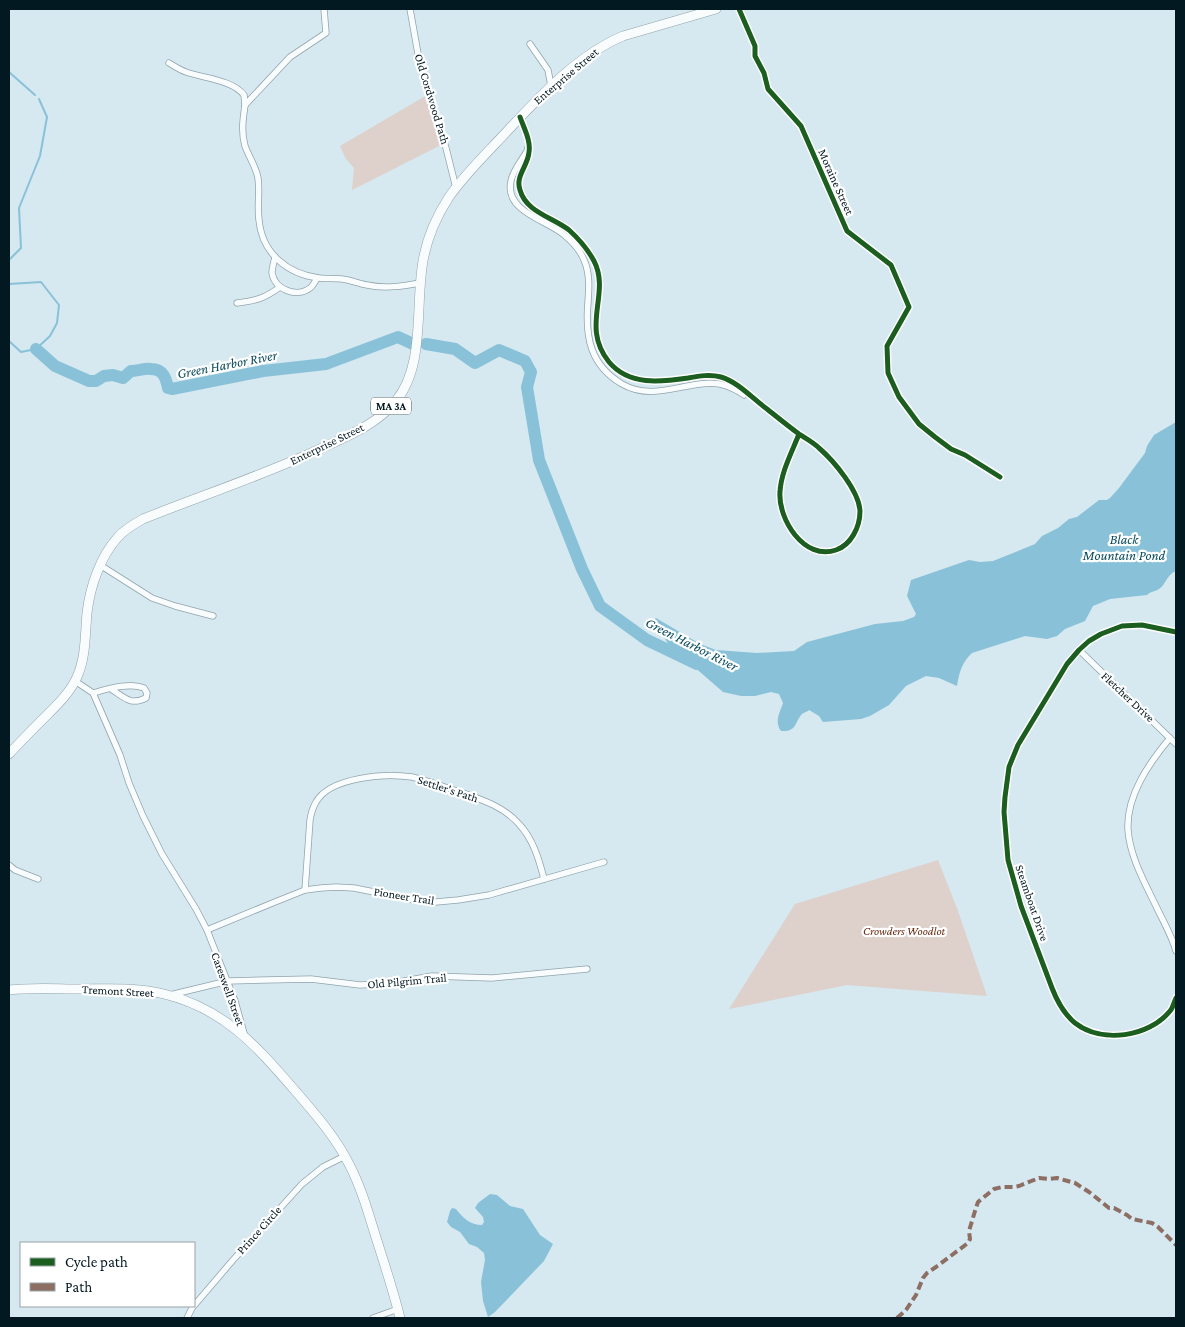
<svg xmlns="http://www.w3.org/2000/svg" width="1185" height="1327" font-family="'Crimson Pro',serif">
<rect width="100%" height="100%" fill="#d6e8f0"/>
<g fill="#ded0ca">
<polygon points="427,95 445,143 352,190 354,168 346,159 340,146"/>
<polygon points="938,860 958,911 987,996 847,985 729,1009 795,904"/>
</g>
<g fill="#89c2d8">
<path d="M1176 422V571C1166 575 1166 585 1159 589 1154 592 1151 591 1147 595L1110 599 1093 606 1085 621 1065 629 1057 636 1047 639 1025 636 972 653C962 662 959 673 957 686L939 678 926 676 906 686 889 705 870 716 861 719 823 722 819 716 809 710C808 711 804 713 802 714 794 723 797 732 781 731 774 722 780 712 783 703L779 694 771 692 755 696H741L723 692 669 645 662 634 653 626 652 621 656 618 700 644 716 650 757 653 794 651 807 642 875 624 903 621 914 617 916 614 907 596 911 580 969 560 980 562 993 561 1035 544 1042 536 1058 528 1069 519 1077 517 1099 500H1107L1110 498 1119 488 1145 453 1147 446 1154 435Z"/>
<path d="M490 1194 497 1195 510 1206 523 1209 540 1235 553 1244 544 1261 495 1312 488 1317 483 1301 481 1282 485 1260 484 1253 477 1247 469 1244 460 1232 451 1227 447 1222 450 1211 452 1208 456 1209C463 1218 470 1225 482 1225L484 1222 483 1217 475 1208 478 1203Z"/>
</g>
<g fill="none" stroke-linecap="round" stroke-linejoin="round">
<g stroke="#89c2d8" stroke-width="2">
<polyline points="9,72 35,95"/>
<polyline points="9,260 21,248 19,208 40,156 47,117 39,99"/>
<polyline points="9,284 41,282 59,305 57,323 50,336 36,349 21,352 9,341"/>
</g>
<g stroke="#89c2d8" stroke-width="12">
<polyline points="426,344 455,349 475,363 499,350 525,361 531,372 527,387 539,460 582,569 600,606 647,640 697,664"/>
<path d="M36 349 55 366 89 381H96L104 376 113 375 123 378 131 371C137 371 146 368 151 369 163 369 166 378 168 388L172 389 263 371 326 364 398 337 413 344"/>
</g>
<g stroke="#90a3ab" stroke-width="7">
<g id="street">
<polyline points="410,9 420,65 446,148 456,188"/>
<polyline points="739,9 755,46 755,56 764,73 768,89 801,126 847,231 891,265 909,307 887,346 888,373 899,397 919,424 935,437 951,449 965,455 1000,477"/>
<polyline points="530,44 548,70 551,86"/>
<path d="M169 63C174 66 180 70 186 72 203 78 233 80 244 95L245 105 290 57 326 33 324 9"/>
<path d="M245 105C243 119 241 132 245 146 249 157 256 167 258 178 260 192 257 206 259 220 262 253 287 274 319 278 326 279 334 278 342 279 351 280 359 284 367 285 385 289 403 286 421 283"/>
<path d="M520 117C524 128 531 141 529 152 528 166 515 176 520 190 526 212 552 217 569 230 580 240 587 248 594 261 611 294 580 326 609 362 629 386 661 382 688 378 699 376 710 374 721 377 738 382 752 398 767 409 777 417 788 426 799 434 805 438 813 442 819 448 834 461 859 491 860 511 860 527 851 545 836 550 804 561 778 519 780 492 781 472 792 452 799 434"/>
<path d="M528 147 527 151C522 160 513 170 511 181 504 211 546 220 563 234 572 241 580 250 584 260 590 273 589 288 588 302 585 337 590 365 622 384 655 403 687 379 720 384 728 386 737 390 744 395"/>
<path d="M275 257C274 262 272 268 272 273 275 290 297 298 310 288 313 286 315 282 317 278"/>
<path d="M237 303C256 301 265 298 280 287"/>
<polyline points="100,565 152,598 175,606 213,616"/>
<path d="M1176 632 1142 625 1122 626 1101 634 1089 641 1079 650 1067 664 1018 745 1009 767 1005 797 1004 812 1008 860 1021 906 1052 988C1057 1001 1064 1014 1075 1023 1102 1044 1149 1037 1170 1011 1173 1008 1174 1002 1176 998"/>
<polyline points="1079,650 1176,744"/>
<polyline points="75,681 93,693 120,755 129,783 143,816 162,854 196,909 207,930 235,1001 245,1037"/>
<path d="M93 693C107 689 130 682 144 688L147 693 146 698C130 706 124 697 111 689"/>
<path d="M1170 738C1149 763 1126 796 1128 830 1130 857 1145 883 1156 906 1163 921 1172 936 1176 951"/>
<polyline points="9,865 15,870 38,879"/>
<path d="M305 890 310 820C311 814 313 807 316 802 330 777 386 773 412 777 429 781 446 788 463 793 483 800 504 807 519 824 533 839 539 859 544 879"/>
<polyline points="207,930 275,902 305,890 321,888 336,887 354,888 414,900 436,902 458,900 489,895 604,862"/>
<polyline points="170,995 228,981 311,979 360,985 393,983 432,976 492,978 587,969"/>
<polyline points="187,1318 192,1308 233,1260 302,1184 323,1167 345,1156"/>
<polyline points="373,1318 398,1309"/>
</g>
</g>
<g stroke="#90a3ab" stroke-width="10">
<path id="secondary" d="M9 990C33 987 57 989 81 989 108 989 137 987 164 994 226 1009 258 1048 298 1094 317 1116 336 1138 349 1164 360 1185 367 1208 374 1231 383 1260 393 1289 400 1318"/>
</g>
<g stroke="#90a3ab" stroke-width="10">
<path id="primary" d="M9 754C20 742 32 730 44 718 56 706 70 693 77 677 86 657 85 635 87 613 90 587 100 557 118 537 125 529 134 524 143 519 203 495 264 475 322 448 348 436 377 424 395 402 427 365 414 300 424 256 428 236 438 214 449 197 463 177 480 160 496 143 533 104 573 57 623 36L716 9"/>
</g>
<use href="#street" stroke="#f9fcfd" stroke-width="5.5"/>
<use href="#secondary" stroke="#f9fcfd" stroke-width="9"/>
<use href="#primary" stroke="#f9fcfd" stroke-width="9"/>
<polyline stroke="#8d6e63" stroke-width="4" stroke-dasharray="8 4" stroke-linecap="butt" points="897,1318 906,1310 916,1295 923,1278 927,1273 936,1267 968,1243 970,1239 969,1231 975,1211 978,1202 994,1189 1002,1187 1013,1187 1019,1186 1039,1178 1049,1179 1057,1178 1075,1183 1089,1192 1109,1208 1114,1208 1127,1215 1132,1219 1152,1223 1158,1227 1176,1245"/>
<g stroke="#fff" stroke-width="8">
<g id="cycleway">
<polyline points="739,9 755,46 755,56 764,73 768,89 801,126 847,231 891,265 909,307 887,346 888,373 899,397 919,424 935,437 951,449 965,455 1000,477"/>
<path d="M520 117C524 128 531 141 529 152 528 166 515 176 520 190 526 212 552 217 569 230 580 240 587 248 594 261 611 294 580 326 609 362 629 386 661 382 688 378 699 376 710 374 721 377 738 382 752 398 767 409 777 417 788 426 799 434 805 438 813 442 819 448 834 461 859 491 860 511 860 527 851 545 836 550 804 561 778 519 780 492 781 472 792 452 799 434"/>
<path d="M1176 632 1142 625 1122 626 1101 634 1089 641 1079 650 1067 664 1018 745 1009 767 1005 797 1004 812 1008 860 1021 906 1052 988C1057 1001 1064 1014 1075 1023 1102 1044 1149 1037 1170 1011 1173 1008 1174 1002 1176 998"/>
</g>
</g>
<use href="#cycleway" stroke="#1b5e20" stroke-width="5"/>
</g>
<g text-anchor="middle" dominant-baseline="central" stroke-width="4.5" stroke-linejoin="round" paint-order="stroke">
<rect fill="#fff" stroke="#4f5e64" stroke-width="1" x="371" y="397.5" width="40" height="17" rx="4"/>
<g font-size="11" font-weight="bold" fill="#031921">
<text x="391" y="406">MA 3A</text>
</g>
<g font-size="12" fill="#031921" stroke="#fff">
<text transform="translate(566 76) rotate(-40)">Enterprise Street</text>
<text transform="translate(432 99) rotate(73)">Old Cordwood Path</text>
<text transform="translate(836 182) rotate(66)">Moraine Street</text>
<text transform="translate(327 444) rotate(-26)">Enterprise Street</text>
<text transform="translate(1128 697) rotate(43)">Fletcher Drive</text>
<text transform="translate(448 789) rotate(18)">Settler's Path</text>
<text transform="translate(404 896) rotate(9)">Pioneer Trail</text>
<text transform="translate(1032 903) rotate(71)">Steamboat Drive</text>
<text transform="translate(407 981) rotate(-5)">Old Pilgrim Trail</text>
<text transform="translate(228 989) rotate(70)">Careswell Street</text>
<text transform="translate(118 991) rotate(3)">Tremont Street</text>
<text transform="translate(259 1230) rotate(-48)">Prince Circle</text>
</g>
<g font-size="12" font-style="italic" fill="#682e13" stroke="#fff">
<text x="904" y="931">Crowders Woodlot</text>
</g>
<g font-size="14" font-style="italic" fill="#084a5d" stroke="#fff">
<text transform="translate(227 364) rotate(-11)">Green Harbor River</text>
<text x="1124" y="539">Black<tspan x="1124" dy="16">Mountain Pond</tspan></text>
<text transform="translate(692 644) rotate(27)">Green Harbor River</text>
</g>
</g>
<rect width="1185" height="1327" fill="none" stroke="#031921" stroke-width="20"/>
<rect x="20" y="1242" width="175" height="65" fill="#ffffff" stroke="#9aa3a6"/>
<rect x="30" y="1258" width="25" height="8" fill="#1b5e20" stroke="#9aa3a6"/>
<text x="65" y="1267" font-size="15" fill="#031921">Cycle path</text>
<rect x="30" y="1283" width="25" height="8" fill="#8d6e63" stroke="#9aa3a6"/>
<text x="65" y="1292" font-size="15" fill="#031921">Path</text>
</svg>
